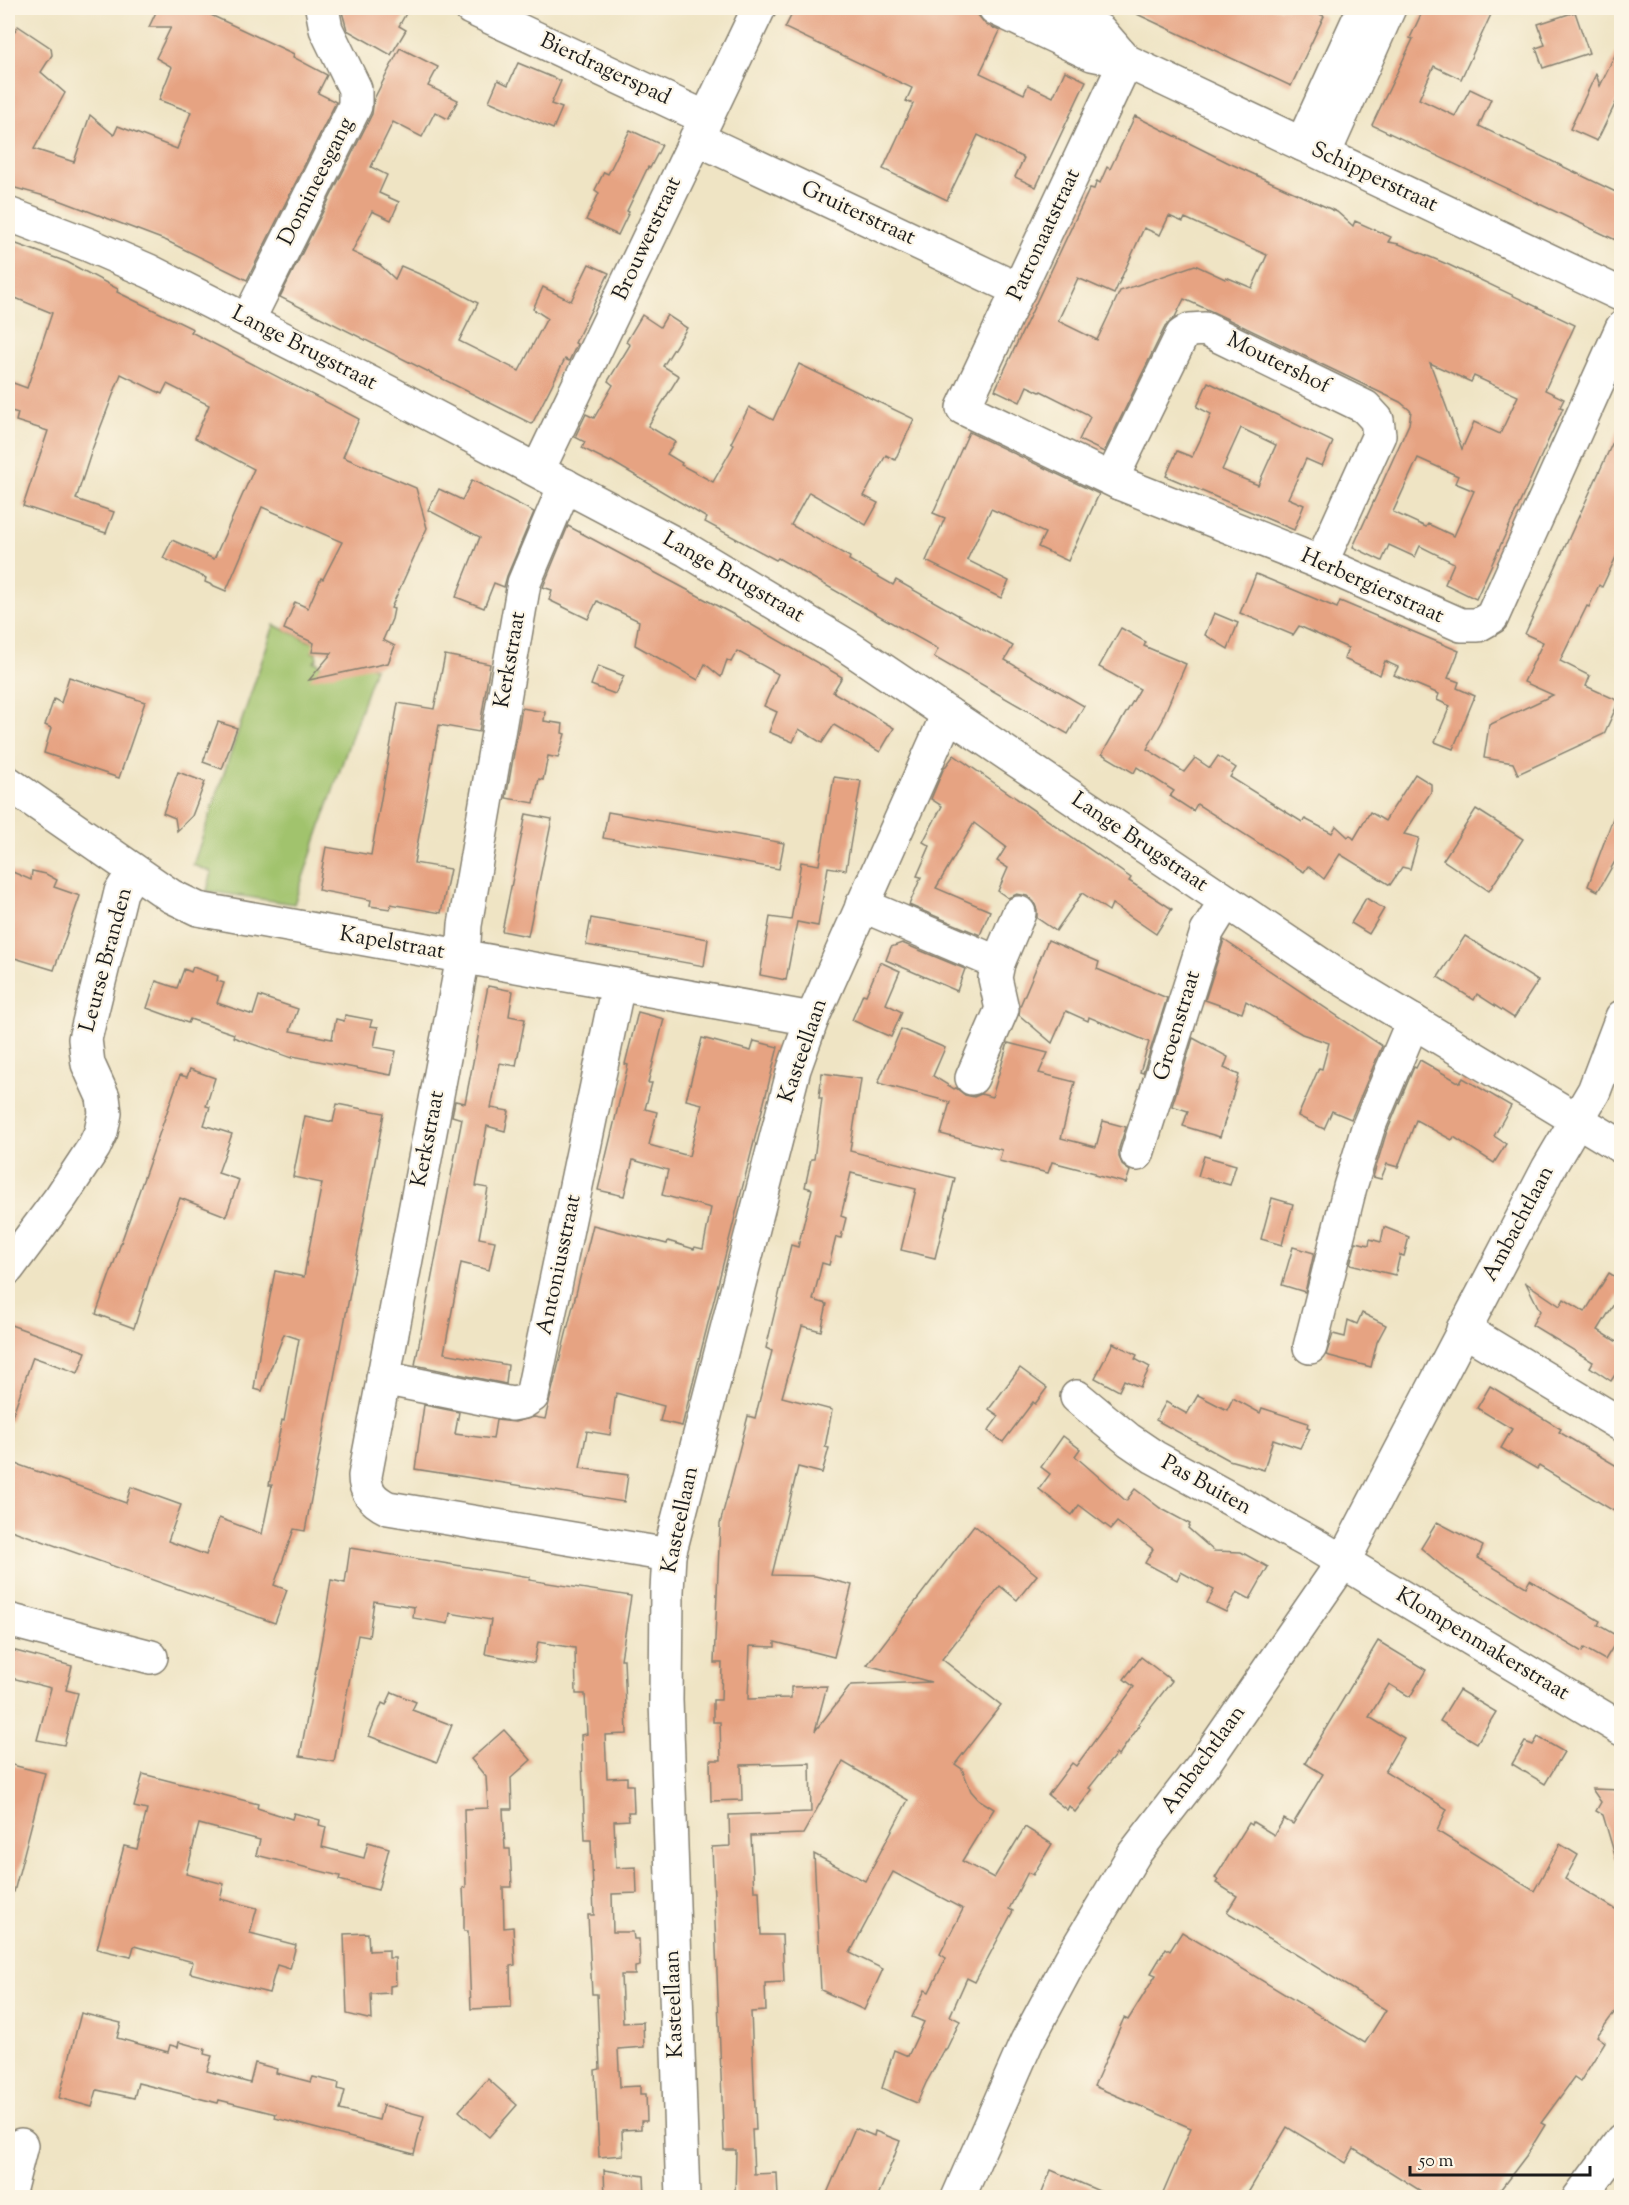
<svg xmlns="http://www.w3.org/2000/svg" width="1629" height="2205" font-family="'Sorts Mill Goudy',serif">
<rect width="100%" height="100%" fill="#fcf5e5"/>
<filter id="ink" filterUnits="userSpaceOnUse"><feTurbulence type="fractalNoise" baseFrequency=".0167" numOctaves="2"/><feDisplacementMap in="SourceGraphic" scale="12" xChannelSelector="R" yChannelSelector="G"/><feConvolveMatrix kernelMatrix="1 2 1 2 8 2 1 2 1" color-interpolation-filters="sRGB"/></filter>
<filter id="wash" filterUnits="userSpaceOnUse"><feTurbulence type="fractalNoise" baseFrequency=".008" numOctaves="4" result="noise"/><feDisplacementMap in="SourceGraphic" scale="24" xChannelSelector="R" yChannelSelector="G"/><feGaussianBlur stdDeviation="1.35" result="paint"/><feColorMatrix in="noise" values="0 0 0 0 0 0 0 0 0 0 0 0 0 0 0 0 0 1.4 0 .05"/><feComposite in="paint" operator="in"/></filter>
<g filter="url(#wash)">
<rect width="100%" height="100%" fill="#efe4c4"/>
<polygon fill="#a1c36d" stroke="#5e7044" stroke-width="1.5" points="274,625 303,638 303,639 318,644 312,652 316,653 317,659 314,662 317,662 321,666 364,664 375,668 294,904 207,891 212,872 193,865"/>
<g id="blocks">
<g fill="#e6a382" fill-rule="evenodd">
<polygon points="158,8 196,8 294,54 293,57 327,75 318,93 336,102 247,280 167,241 59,200 8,186 8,41 18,26 51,48 52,55 41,72 65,93 34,149 74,162 90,115 114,135 118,126 177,149 191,112 159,100 172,67 156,58 171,27 149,27"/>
<polygon points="341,8 409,8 399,26 406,30 391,55 347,30"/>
<polygon points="795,8 962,8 978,15 986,25 1000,31 980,73 1024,94 1028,85 1053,97 1065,71 1086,81 1036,187 1015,177 1024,158 978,135 947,200 883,169 913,104 906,101 912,88 785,28"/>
<polygon points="1124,8 1306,8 1324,16 1291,86"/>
<polygon points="1424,8 1494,8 1461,79 1434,66 1419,99 1455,116 1470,89 1491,99 1479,126 1622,195 1622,243 1372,125 1413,39 1410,38"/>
<polygon points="1575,12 1589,53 1543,68 1536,48 1545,45 1538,24"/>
<polygon points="1622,41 1622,90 1597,141 1570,129 1596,74 1600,86"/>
<polygon points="400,48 438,67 428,86 458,100 448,119 435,112 422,137 393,122 371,167 387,175 379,193 399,202 391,220 372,211 352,252 380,265 395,279 401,266 440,283 478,303 459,341 519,371 547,318 533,309 543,287 571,301 589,264 609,273 575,343 577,344 569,361 565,359 532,424 280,297 372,114 374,99"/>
<polygon points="518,63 561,81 551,104 562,108 553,129 489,101 498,80 508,85"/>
<path d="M1135 116 1229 163 1337 212 1353 226 1355 221 1391 237 1388 242 1399 244 1449 265 1575 325 1545 390 1564 399 1560 407 1563 408 1476 599 1445 584 1454 563 1420 546 1415 557 1389 545 1382 561 1353 547 1409 424 1411 411 1400 402 1213 312 1184 299 1175 317 1165 327 1104 452 1079 440 1090 417 1087 414 1041 391 1040 392 1027 386 1020 402 995 390 1090 188 1094 189 1097 181 1100 183 1107 167 1110 169ZM1169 216 1183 222 1185 218 1267 255 1252 288 1226 277 1225 279 1195 265 1120 291 1097 340 1058 321 1078 278 1114 294 1144 228 1160 235ZM1430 363 1471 382 1474 376 1518 396 1500 434 1474 422 1462 449ZM1418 458 1458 476 1455 483 1474 491 1454 536 1428 524 1426 527 1393 512Z"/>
<polygon points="630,130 662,145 650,168 648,167 627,211 629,212 618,235 586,220 599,193 595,190 604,172 608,174"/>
<polygon points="8,241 67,262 118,289 117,292 193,329 191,332 359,419 343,457 416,488 427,528 391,608 394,609 392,619 383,640 395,646 388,663 309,680 332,653 312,652 314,643 284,629 295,602 308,608 321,578 323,579 342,542 262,507 226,591 205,582 206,578 163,558 172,540 214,559 254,469 195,438 209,405 167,384 162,394 121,374 93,447 76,499 114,512 106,533 23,506 48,431 16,421 18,413 8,410 8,381 27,388 52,313 8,295"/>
<polygon points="642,315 660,327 667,315 687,328 663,366 679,376 648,426 675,442 667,454 682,463 681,465 713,482 734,445 731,443 749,407 773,420 799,364 914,419 895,460 886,455 864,496 878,503 866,525 809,492 791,525 850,557 849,560 893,585 896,580 1013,646 1005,660 1084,706 1068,734 934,657 938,649 778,558 776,560 705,522 707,518 611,461 610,462 582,448 585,442 575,437 586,414 594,418 613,385 608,381 630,345 626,342"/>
<path d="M1208 382 1333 442 1322 466 1306 459 1296 481 1288 498 1304 505 1294 530 1166 476 1177 451 1192 457 1202 436 1211 414 1197 407ZM1241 428 1276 445 1258 485 1222 470Z"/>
<polygon points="1622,422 1622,544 1602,587 1599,585 1589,607 1587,606 1560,661 1590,676 1586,686 1619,701 1604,734 1518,774 1513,763 1484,758 1489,725 1553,695 1524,682 1543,642 1525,634"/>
<polygon points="969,432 1099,494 1068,561 1038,547 1045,533 991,509 967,560 1009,581 1001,598 926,561 945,518 933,513"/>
<polygon points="472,480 534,512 507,576 504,587 494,583 484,608 456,597 480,537 428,510 439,489 462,500"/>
<polygon points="568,526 738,617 842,677 833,692 894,728 880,752 834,725 822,743 799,729 793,742 769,732 777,712 764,706 778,674 737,651 731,662 727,660 721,677 705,664 698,680 635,645 639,621 597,601 588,619 549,600 552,590 543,587"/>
<polygon points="1256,574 1337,608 1340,601 1459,651 1448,678 1459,682 1457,688 1475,696 1453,749 1435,742 1450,706 1437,700 1439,694 1394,675 1398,667 1385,661 1380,675 1344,659 1348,648 1299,626 1293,635 1240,613"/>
<polygon points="1214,613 1238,623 1228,649 1205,635"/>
<polygon points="1121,628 1146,642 1144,646 1186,664 1162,719 1163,720 1147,749 1184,772 1195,758 1210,768 1218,756 1236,768 1230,777 1302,822 1305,819 1332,833 1336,826 1348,837 1350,835 1354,839 1370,812 1385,821 1415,774 1431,784 1431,792 1404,834 1419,838 1410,869 1402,867 1390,885 1340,854 1324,879 1308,866 1304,872 1197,804 1193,811 1170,796 1174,791 1137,767 1134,773 1102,754 1140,689 1099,667"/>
<polygon points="445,655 490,664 479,732 439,725 414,863 450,869 441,913 391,904 390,909 370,906 371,900 318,890 326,847 371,855 398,703 434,709"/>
<polygon points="598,666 624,676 615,694 591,685"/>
<polygon points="69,677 145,702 119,778 44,753 51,728 45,725 54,699 61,703"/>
<polygon points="522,708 545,712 544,721 563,724 562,733 565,734 558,758 548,756 543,780 539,779 534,803 506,798"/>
<polygon points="218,722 237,728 222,769 203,762"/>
<polygon points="954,755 1131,878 1129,881 1172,909 1156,934 1112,904 1109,911 1082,893 1056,931 1037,918 1037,910 1034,902 1027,896 1017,894 1008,898 998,891 1008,868 997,861 1006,847 974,823 936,888 990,911 980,935 909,905 921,877 917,876 930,846 923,842 942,806 931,799 943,770"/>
<polygon points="178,772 205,782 192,816 177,831 175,818 163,813"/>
<polygon points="834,777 861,781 846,870 828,867 818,926 797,922 786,980 760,975 770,917 791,920 801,862 819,865"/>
<polygon points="1619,802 1622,802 1622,849 1598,891 1588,886"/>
<polygon points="1476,809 1523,839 1489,891 1443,860"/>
<polygon points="608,812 784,843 779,869 603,838"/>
<polygon points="526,814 552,819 528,936 502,931"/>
<polygon points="8,870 31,880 32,871 46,874 57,880 54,887 80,896 54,970 8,956"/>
<polygon points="1366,898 1384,909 1369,934 1351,923"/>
<polygon points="591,918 708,939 704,966 586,945"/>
<polygon points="1465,936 1538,981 1514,1018 1477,994 1474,1000 1438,977"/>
<polygon points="1048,940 1099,962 1097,969 1167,998 1143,1073 1140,1072 1149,1042 1089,1017 1088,1021 1066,1011 1052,1043 1019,1015 1020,1006"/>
<polygon points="1224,940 1382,1046 1351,1119 1332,1111 1324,1129 1298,1116 1319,1068 1322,1069 1329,1043 1302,1034 1246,1001 1242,1013 1205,1000"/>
<polygon points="902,943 965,969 957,991 886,960 891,947"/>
<polygon points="880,962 900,971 886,1004 902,1012 891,1037 852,1020 863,994 866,995"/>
<polygon points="193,967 218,976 217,981 224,983 217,1003 253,1015 259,996 298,1009 290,1031 332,1039 336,1019 344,1021 345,1015 372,1020 370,1026 378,1027 374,1047 396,1051 391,1075 293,1056 292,1058 233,1037 234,1034 190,1019 188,1023 147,1008 156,981 177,988 184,969 191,972"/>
<polygon points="488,986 513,991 509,1016 525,1019 516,1066 500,1063 491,1108 509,1111 505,1131 487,1126 476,1186 488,1188 479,1238 495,1241 489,1270 461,1263 444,1353 508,1365 506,1384 415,1365 462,1119 452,1116 455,1101 465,1103"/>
<polygon points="638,1012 664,1019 648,1083 652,1083 645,1109 657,1112 649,1145 689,1156 702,1104 686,1100 702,1038 751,1051 754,1041 778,1047 682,1426 660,1421 664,1406 616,1393 610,1435 587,1431 580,1468 628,1475 624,1502 415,1469 424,1405 459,1412 455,1434 493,1439 496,1420 515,1422 534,1417 545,1419 593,1225 667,1244 668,1241 694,1249 695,1247 703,1249 711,1208 662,1195 668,1170 633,1160 624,1196 598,1190 628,1065 625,1064"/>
<polygon points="901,1029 945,1048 933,1076 954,1089 956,1088 965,1095 974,1097 981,1094 992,1097 1008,1043 1048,1053 1039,1073 1075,1082 1061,1138 1096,1147 1103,1121 1126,1127 1119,1148 1119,1157 1123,1166 1130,1171 1126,1183 1094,1175 1095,1173 1052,1162 1048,1173 999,1161 1002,1150 941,1134 950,1102 878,1083"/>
<polygon points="1193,1038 1228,1057 1224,1068 1239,1075 1220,1137 1183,1126 1188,1111 1172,1106"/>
<polygon points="1420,1060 1460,1083 1463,1078 1511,1106 1494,1136 1506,1144 1494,1163 1454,1137 1452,1140 1416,1120 1398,1167 1387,1164 1381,1179 1373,1177 1386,1134 1414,1067 1416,1068"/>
<polygon points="190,1069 215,1078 206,1106 210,1107 204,1125 232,1134 218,1173 239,1180 226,1216 180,1198 152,1271 134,1328 96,1314 180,1075 187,1077"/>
<polygon points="822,1073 861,1079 850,1151 955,1178 935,1258 901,1250 916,1189 851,1173 841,1216 846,1218 841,1238 836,1237 829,1265 822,1263 813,1300 827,1304 821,1331 802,1326 782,1397 832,1410 825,1447 829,1448 822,1473 798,1467 772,1575 815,1576 852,1585 834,1657 775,1642 775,1647 750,1646 748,1699 791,1698 791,1687 827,1686 815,1731 851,1685 931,1682 867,1665 974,1525 1037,1575 1017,1600 1000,1586 942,1659 1001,1705 955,1764 962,1769 971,1791 978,1799 994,1809 962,1861 994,1878 1025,1827 1052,1844 1033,1875 1028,1872 1009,1909 1013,1911 975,1982 967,1978 950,2016 960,2021 946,2050 945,2049 926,2083 917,2103 882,2088 894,2050 908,2056 924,2022 912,2017 925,1990 929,1992 946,1958 940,1954 963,1909 893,1872 850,1953 883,1969 864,2010 821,1990 814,1854 865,1881 908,1800 843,1762 803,1834 751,1836 754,1891 759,1891 761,1935 782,1935 784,1982 765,1983 766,2011 751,2012 756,2130 752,2130 754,2174 777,2173 778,2198 735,2198 736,2150 724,2150 712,1847 730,1846 729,1815 811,1812 810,1763 741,1765 742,1800 711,1801 710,1760 721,1760 720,1722 713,1722 713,1700 721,1700 722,1663 714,1663 720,1524 748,1416 755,1418 772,1351 766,1348 791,1245 798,1247 812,1189 805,1187 811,1159 814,1159 822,1098 819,1098"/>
<polygon points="337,1104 384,1113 305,1531 294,1529 274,1585 287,1590 275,1623 8,1529 8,1461 126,1503 131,1487 181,1505 168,1541 206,1555 219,1518 262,1534 272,1485 269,1485 282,1420 284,1421 299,1339 284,1334 262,1391 254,1389 261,1342 275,1271 304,1277 307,1259 322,1183 293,1177 305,1116 333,1122"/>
<polygon points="1204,1156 1236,1165 1230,1185 1198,1176"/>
<polygon points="1272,1198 1293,1204 1282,1245 1261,1239"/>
<polygon points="1384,1227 1409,1237 1404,1256 1400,1255 1395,1275 1350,1264 1356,1242 1369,1245 1370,1239 1381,1242"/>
<polygon points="1293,1247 1314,1253 1305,1292 1282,1285"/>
<polygon points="1609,1273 1622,1281 1622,1291 1598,1330 1622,1345 1622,1364 1611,1381 1590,1367 1593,1362 1532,1325 1540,1311 1526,1283 1560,1306 1564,1299 1585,1312"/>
<polygon points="1362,1313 1386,1325 1377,1342 1371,1367 1326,1355 1333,1334 1345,1337 1348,1320 1357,1324"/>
<polygon points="8,1324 86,1352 78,1373 33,1357 10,1422 8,1421"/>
<polygon points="1113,1343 1137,1355 1135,1359 1150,1367 1140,1387 1124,1380 1119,1391 1095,1378"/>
<polygon points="1020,1368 1047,1388 1035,1404 1033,1402 1003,1442 988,1431 999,1416 989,1409"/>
<polygon points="1490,1386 1561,1429 1559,1432 1622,1469 1622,1516 1539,1466 1537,1469 1501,1448 1512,1429 1477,1408"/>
<polygon points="1198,1395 1227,1410 1233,1398 1260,1413 1262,1408 1308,1423 1307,1427 1310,1428 1300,1448 1273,1439 1264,1470 1229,1460 1156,1420 1166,1402 1187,1414"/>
<polygon points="1063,1436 1080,1449 1075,1456 1126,1501 1135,1489 1160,1508 1190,1524 1188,1528 1214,1551 1241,1552 1268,1567 1250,1599 1237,1592 1226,1612 1207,1603 1214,1590 1181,1572 1177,1580 1145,1563 1153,1549 1117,1522 1111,1529 1079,1505 1072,1515 1039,1489 1050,1474 1041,1467"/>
<polygon points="1437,1522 1483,1546 1478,1558 1526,1587 1530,1580 1600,1621 1598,1625 1619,1637 1605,1660 1584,1648 1582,1652 1451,1574 1421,1548"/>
<polygon points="350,1548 530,1577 529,1580 631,1596 621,1659 624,1659 627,1734 605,1735 607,1778 627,1777 627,1785 633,1785 634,1812 628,1812 629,1820 614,1821 616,1868 636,1867 637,1893 612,1894 613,1932 633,1932 634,1939 639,1939 640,1966 635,1967 635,1975 621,1975 623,2023 643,2022 644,2047 618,2049 620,2087 640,2086 640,2094 646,2094 647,2121 641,2121 641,2129 622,2130 623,2155 599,2157 595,2070 600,2069 597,1994 592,1994 588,1915 594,1915 591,1840 585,1840 581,1735 587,1734 585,1694 576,1694 575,1648 538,1642 534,1663 485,1654 491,1620 450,1613 448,1624 413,1618 414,1607 374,1601 369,1637 358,1635 334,1762 300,1756 328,1605 327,1605 331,1580 345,1583"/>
<polygon points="1378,1641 1426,1670 1410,1697 1389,1684 1369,1717 1404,1738 1385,1771 1447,1809 1437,1831 1534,1891 1560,1844 1578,1855 1565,1879 1622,1913 1622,2002 1597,2036 1605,2042 1580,2082 1574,2078 1541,2123 1545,2125 1526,2156 1494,2198 1432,2198 1354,2149 1346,2163 1287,2127 1245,2198 1161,2198 1191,2128 1094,2086 1124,2018 1128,2020 1156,1975 1151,1973 1166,1948 1170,1951 1182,1932 1365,2043 1386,2010 1227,1912 1237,1896 1216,1883 1218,1880 1215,1878 1249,1823 1252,1825 1253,1822 1274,1835 1284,1819 1293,1824 1323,1774 1305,1763"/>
<polygon points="8,1649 72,1666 66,1690 78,1693 64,1745 37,1740 51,1688 8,1677"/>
<polygon points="1141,1657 1172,1681 1138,1724 1140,1725 1118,1756 1116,1754 1089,1788 1092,1790 1075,1812 1069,1806 1067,1810 1048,1795 1072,1763 1076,1766 1134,1687 1124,1679"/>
<polygon points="1459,1690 1496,1712 1477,1743 1440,1721"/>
<polygon points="392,1692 416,1702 412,1710 452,1725 437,1762 369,1736 382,1703 386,1705"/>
<polygon points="504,1730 531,1760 511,1778 512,1809 503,1809 505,1849 510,1849 512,1887 503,1887 504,1928 513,1927 515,1965 510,1966 511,2007 471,2009 468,1931 464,1931 464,1909 463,1888 466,1887 464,1809 488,1808 486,1777 471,1759"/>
<polygon points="1538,1737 1564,1752 1545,1784 1512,1764 1525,1742 1533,1745"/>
<polygon points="8,1764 45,1773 14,1892 8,1891"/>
<polygon points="143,1774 258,1804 257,1808 292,1819 294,1813 320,1820 319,1825 326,1827 322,1847 364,1858 368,1842 389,1848 378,1890 339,1880 340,1876 256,1855 260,1840 199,1824 186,1874 224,1884 220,1899 257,1908 250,1933 296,1945 290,1969 277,1965 269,1993 190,1973 193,1962 134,1946 131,1957 97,1949 124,1846 137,1849 147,1810 134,1807"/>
<polygon points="1592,1789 1622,1790 1622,1858 1616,1859 1603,1815 1596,1811 1601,1802"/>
<polygon points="368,1933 369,1951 389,1950 389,1958 395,1958 396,1985 390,1986 390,1993 371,1994 372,2020 347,2014 344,1934"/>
<polygon points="81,2013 121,2023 117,2038 168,2052 170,2045 178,2047 179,2042 205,2049 204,2054 212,2056 207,2071 250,2083 255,2063 277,2069 276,2073 311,2082 313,2077 339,2083 338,2089 345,2091 340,2110 379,2120 383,2105 424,2116 414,2154 275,2118 276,2114 219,2100 218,2103 138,2083 134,2098 97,2090 92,2107 59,2098"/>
<polygon points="488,2079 517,2105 489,2137 459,2111"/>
<polygon points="855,2128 874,2136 875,2131 900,2141 893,2160 877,2198 825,2198"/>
<polygon points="604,2170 644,2176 645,2198 605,2198"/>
<polygon points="1051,2170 1115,2198 1040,2198"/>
</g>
</g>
</g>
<g filter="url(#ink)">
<use href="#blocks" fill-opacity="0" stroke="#868070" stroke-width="1.5"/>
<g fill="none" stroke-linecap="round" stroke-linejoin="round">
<g stroke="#868070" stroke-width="36">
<g id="minor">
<polyline points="471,8 706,118"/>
<polyline points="995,8 1092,54 1126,61 1622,295"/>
<polyline points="1051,8 1100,31 1126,61"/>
<polyline points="1126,61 963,408 1119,483 1321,563 1461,625 1478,625 1492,617 1622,328"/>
<polyline points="696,138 1019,290"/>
<polyline points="1302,144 1364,8"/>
<polyline points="1324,154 1389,8"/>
<polyline points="8,214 89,245 149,271 388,392 687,550 847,646 1336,975 1622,1147"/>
<polyline points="248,320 355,106 355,89 326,29 322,8"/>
<polyline points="538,470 759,8"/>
<polyline points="1119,483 1115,472 1182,335 1190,330 1205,329 1365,407 1377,420 1379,435 1321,563"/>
<path d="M565 485 524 583 465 925 463 957 365 1476C365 1492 373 1501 388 1508L669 1555"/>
<polyline points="8,783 171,896 198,909 812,1019"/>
<polyline points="862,905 998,963"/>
<polyline points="972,1078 1002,1009 995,978 998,963 1019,913"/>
<polyline points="1137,1154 1207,932 1226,901"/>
<polyline points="8,1268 61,1197 94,1147 101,1132 105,1113 103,1097 88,1064 85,1039 121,892 134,871"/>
<polyline points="1463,1329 1622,1425"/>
<polyline points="1310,1347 1350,1187 1368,1128 1413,1021"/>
<polyline points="383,1378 512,1404 523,1402 532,1396 618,985"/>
<polyline points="1077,1397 1129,1440 1154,1457 1320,1548 1622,1729"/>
<polyline points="8,1620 151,1657"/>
<polyline points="8,2196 21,2145"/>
<polyline points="683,2198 666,1700 667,1591 669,1555 794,1069 812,1019 948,714"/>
<polyline points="958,2198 1027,2041 1071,1959 1134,1854 1203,1765 1343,1562 1548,1169 1594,1091 1622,1017"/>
<polyline points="1579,2198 1622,2140"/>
</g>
</g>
<use href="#minor" stroke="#fff" stroke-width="33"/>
</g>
</g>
<g text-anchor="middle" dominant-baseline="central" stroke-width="4.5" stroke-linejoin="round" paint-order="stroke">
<g font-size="22" fill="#1c1c1c" stroke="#fcf5e5">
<text transform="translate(605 70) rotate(25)">Bierdragerspad</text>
<text transform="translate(1374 178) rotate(25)">Schipperstraat</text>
<text transform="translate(317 182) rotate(-63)">Domineesgang</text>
<text transform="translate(858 214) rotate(25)">Gruiterstraat</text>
<text transform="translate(1045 235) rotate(-65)">Patronaatstraat</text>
<text transform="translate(648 239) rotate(-65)">Brouwerstraat</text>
<text transform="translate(304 349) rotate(27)">Lange Brugstraat</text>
<text transform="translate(1278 364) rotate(26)">Moutershof</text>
<text transform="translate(733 578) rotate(30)">Lange Brugstraat</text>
<text transform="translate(1372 587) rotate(24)">Herbergierstraat</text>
<text transform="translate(511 660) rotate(-80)">Kerkstraat</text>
<text transform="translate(1139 843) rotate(34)">Lange Brugstraat</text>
<text transform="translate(392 944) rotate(10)">Kapelstraat</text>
<text transform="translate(107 960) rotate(-75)">Leurse Branden</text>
<text transform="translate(1178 1026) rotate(-73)">Groenstraat</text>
<text transform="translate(804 1051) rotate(-71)">Kasteellaan</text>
<text transform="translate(429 1139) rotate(-79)">Kerkstraat</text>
<text transform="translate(1519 1224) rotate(-62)">Ambachtlaan</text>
<text transform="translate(560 1265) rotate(-78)">Antoniusstraat</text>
<text transform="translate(1206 1486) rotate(29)">Pas Buiten</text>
<text transform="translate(681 1520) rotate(-78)">Kasteellaan</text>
<text transform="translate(1482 1645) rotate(31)">Klompenmakerstraat</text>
<text transform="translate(1204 1760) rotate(-54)">Ambachtlaan</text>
<text transform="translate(675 2004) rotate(-92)">Kasteellaan</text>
</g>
</g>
<rect width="1629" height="2205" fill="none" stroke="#fcf5e5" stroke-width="30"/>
<path d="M1410 2166v9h180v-9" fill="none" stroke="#1c1c1c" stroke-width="3"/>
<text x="1419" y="2166" font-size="18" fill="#1c1c1c" stroke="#fcf5e5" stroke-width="4.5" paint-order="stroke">50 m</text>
</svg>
